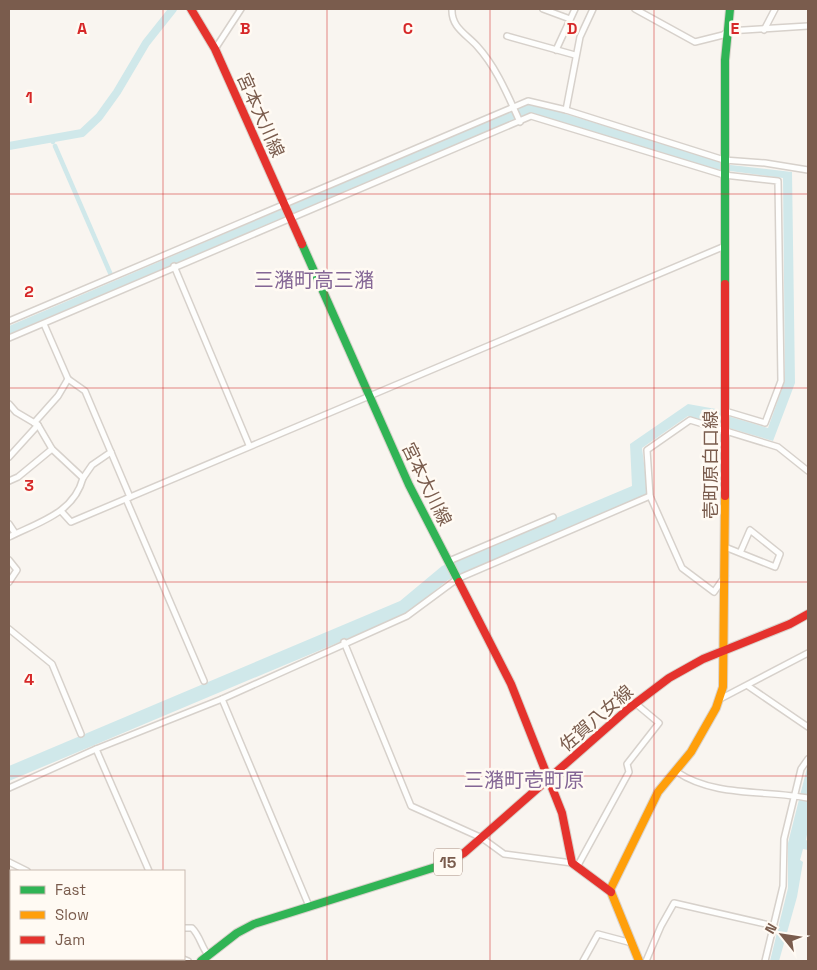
<svg xmlns="http://www.w3.org/2000/svg" width="817" height="970" font-family="'Space Grotesk','Noto Sans JP',sans-serif">
<rect width="100%" height="100%" fill="#f9f5f0"/>
<g fill="#d0e8ea">
<polygon points="530,103 716,160 722,164 792,172 795,383 773,441 688,416 642,448 648,494 448,580 406,614 9,781 9,766 400,601 442,566 632,486 630,444 688,404 716,409 731,417 768,428 785,380 783,178 715,169 530,113 9,334 9,326"/>
<polygon points="808,764 808,829 806,840 808,841 808,850 803,849 800,860 803,862 797,897 779,961 770,961 788,888 788,843"/>
</g>
<g fill="none" stroke-linecap="round" stroke-linejoin="round">
<g stroke="#d0e8ea" stroke-width="4.5">
<polyline points="52,139 53,142"/>
<polyline points="55,146 111,275"/>
</g>
<polyline stroke="#d0e8ea" stroke-width="8" points="9,146 82,133 99,117 117,92 146,43 173,9"/>
<g stroke="#d7d1cb" stroke-width="8">
<g id="street">
<path d="M452 9C451 27 466 34 477 46 497 68 508 96 520 122"/>
<polyline points="543,9 570,19"/>
<polyline points="635,9 695,42 723,35 728,31 808,26"/>
<polyline points="764,30 775,9"/>
<polyline points="507,36 575,55"/>
<polyline points="215,49 241,9"/>
<polyline points="556,50 575,9"/>
<polyline points="566,110 580,37 593,9"/>
<polyline points="174,266 249,445"/>
<polyline points="9,321 528,101 566,110 724,160 765,163 808,170"/>
<polyline points="44,324 68,379 85,391 130,497"/>
<polyline points="9,338 531,116 724,175 778,181 781,381 765,423 725,411"/>
<path d="M9 404 16 412 38 425 52 449 83 478C74 513 39 522 9 537"/>
<polyline points="34,423 58,396 68,379"/>
<polyline points="9,457 38,425"/>
<polyline points="83,478 92,465 111,452"/>
<polyline points="9,481 18,477 52,449"/>
<polyline points="126,499 204,681"/>
<polyline points="61,511 71,522 725,246"/>
<polyline points="9,524 15,533"/>
<polyline points="725,547 775,567 780,554 750,530 740,553"/>
<polyline points="9,560 17,570 9,582"/>
<polyline points="449,561 553,517"/>
<polyline points="725,576 714,592 682,568 650,496 647,450 690,420 778,447 808,471"/>
<polyline points="9,629 52,664 81,734"/>
<polyline points="344,642 411,806 482,838 504,854 572,863"/>
<polyline points="748,686 808,727"/>
<polyline points="222,699 309,906"/>
<polyline points="720,699 808,653"/>
<polyline points="96,749 149,871"/>
<path d="M677 772C714 797 765 790 808 798"/>
<polyline points="9,788 96,749 222,699 407,616 457,579 650,496"/>
<polyline points="9,862 27,871"/>
<polyline points="577,867 629,772 627,764 659,723 635,703"/>
<path d="M184 928H192C200 936 201 946 208 955"/>
<polyline points="9,959 11,958"/>
<polyline points="23,959 26,961"/>
<polyline points="183,959 188,961"/>
<polyline points="128,961 130,959"/>
<polyline points="583,961 598,934 632,943"/>
<polyline points="646,961 661,926 674,903 774,926"/>
<polyline points="765,961 783,886 784,839 801,769 808,759"/>
</g>
</g>
<g stroke="#d9d2cb" stroke-width="10">
<g id="fast">
<polyline points="302,244 409,485 459,582"/>
<polyline points="725,284 725,60 730,9"/>
<polyline points="201,961 237,933 254,924 442,865"/>
</g>
</g>
<g stroke="#d9d2cb" stroke-width="10">
<g id="slow">
<polyline points="610,890 658,792 691,752 716,708 723,687 725,496"/>
<polyline points="611,892 639,961"/>
</g>
</g>
<g stroke="#d9d2cb" stroke-width="10">
<g id="jam">
<polyline points="191,9 215,49 302,244"/>
<polyline points="725,284 725,496"/>
<polyline points="459,582 511,684 562,813 572,863 611,892"/>
<polyline points="442,865 464,853 628,709 669,678 703,659 790,624 808,614"/>
</g>
</g>
<use href="#street" stroke="#fefefd" stroke-width="5"/>
<use href="#fast" stroke="#30b455" stroke-width="8"/>
<use href="#slow" stroke="#ff9f0a" stroke-width="8"/>
<use href="#jam" stroke="#e5322d" stroke-width="8"/>
</g>
<path fill="none" stroke="#d62828" stroke-width="1" stroke-opacity="0.55" d="M163 9V871M327 9V961M490 9V961M654 9V961M9 194H808M9 388H808M9 582H808M9 776H808M163 959V961"/>
<g text-anchor="middle" dominant-baseline="central" stroke-width="5" stroke-linejoin="round" paint-order="stroke">
<rect fill="#fffaf3" stroke="#a28b7f" stroke-width="1" x="434" y="848.5" width="28" height="27" rx="4"/>
<g font-size="16" font-weight="bold" fill="#7a5c4d">
<text x="448" y="862">15</text>
</g>
<g font-size="18" fill="#7a5c4d" stroke="#fffaf3">
<text transform="translate(261 115) rotate(66)">宮本大川線</text>
<text transform="translate(710 465) rotate(-90)">壱町原白口線</text>
<text transform="translate(427 484) rotate(64)">宮本大川線</text>
<text transform="translate(596 718) rotate(-41)">佐賀八女線</text>
</g>
<g font-size="20" fill="#846695" stroke="#fffaf3">
<text x="314" y="280">三潴町高三潴</text>
<text x="524" y="780">三潴町壱町原</text>
</g>
</g>
<g font-size="16" text-anchor="middle" font-weight="bold" fill="#d62828" stroke="#fffaf3" stroke-width="5" stroke-linejoin="round" paint-order="stroke">
<text x="82" y="34">A</text>
<text x="245" y="34">B</text>
<text x="408" y="34">C</text>
<text x="572" y="34">D</text>
<text x="735" y="34">E</text>
<text x="29" y="103">1</text>
<text x="29" y="297">2</text>
<text x="29" y="491">3</text>
<text x="29" y="685">4</text>
</g>
<rect width="817" height="970" fill="none" stroke="#7a5c4d" stroke-width="20"/>
<rect x="10" y="870" width="175" height="90" fill="#fffaf3" stroke="#cabbb1"/>
<rect x="20" y="886" width="25" height="8" fill="#30b455" stroke="#cabbb1"/>
<text x="55" y="895" font-size="15" fill="#7a5c4d">Fast</text>
<rect x="20" y="911" width="25" height="8" fill="#ff9f0a" stroke="#cabbb1"/>
<text x="55" y="920" font-size="15" fill="#7a5c4d">Slow</text>
<rect x="20" y="936" width="25" height="8" fill="#e5322d" stroke="#cabbb1"/>
<text x="55" y="945" font-size="15" fill="#7a5c4d">Jam</text>
<g transform="translate(782 935) rotate(300)" stroke="#fffaf3" stroke-width="4" paint-order="stroke">
<path d="M0-4L9 19L0 12L-9 19Z" fill="#7a5c4d"/>
<text y="-8" font-size="14" font-weight="bold" text-anchor="middle" fill="#7a5c4d">N</text>
</g>
</svg>
